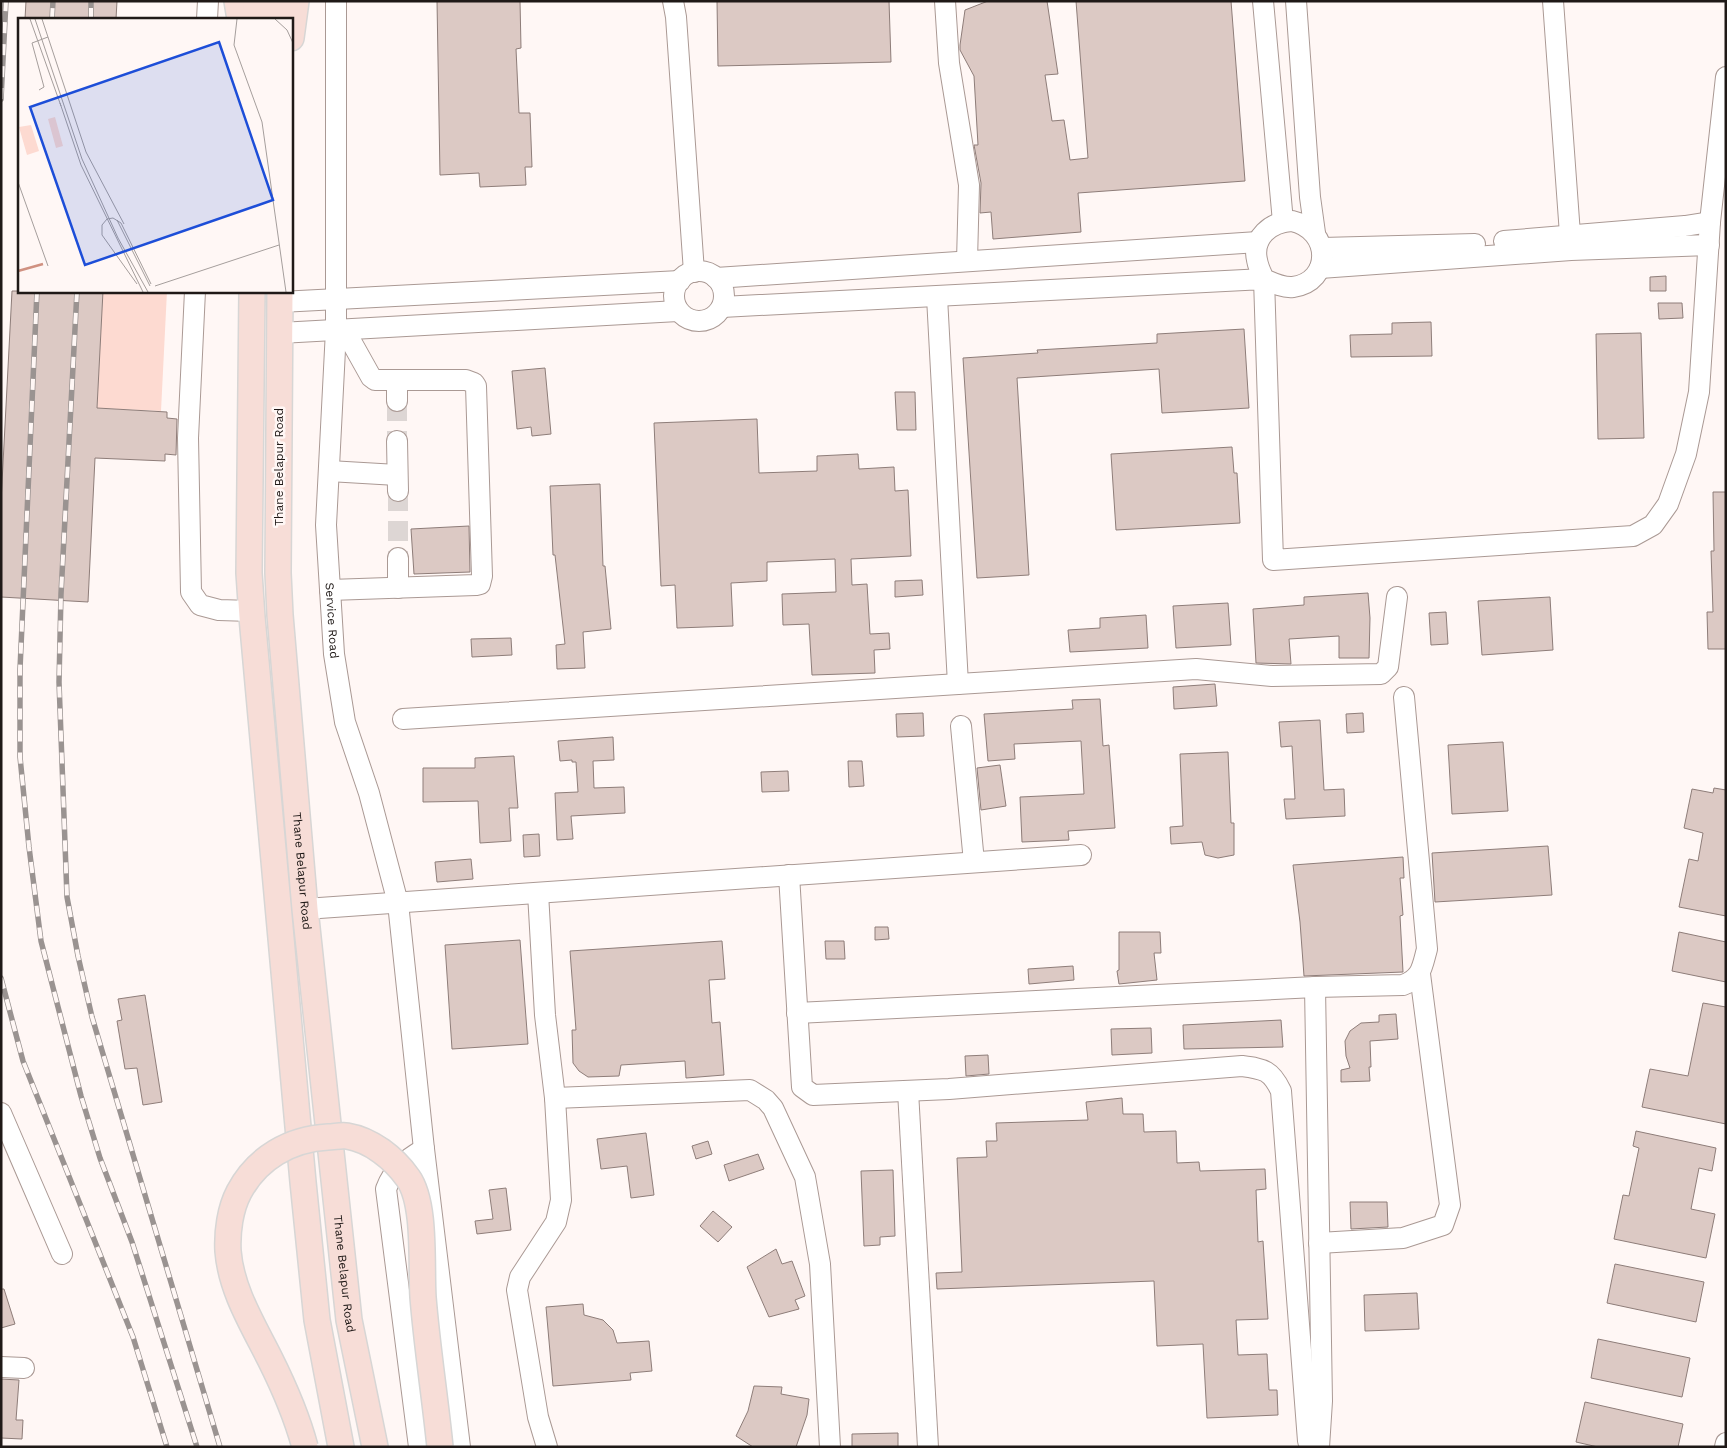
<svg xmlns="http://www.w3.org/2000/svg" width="1727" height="1448" font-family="'Work Sans',sans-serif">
<rect width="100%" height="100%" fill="#fff7f5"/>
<polygon fill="#fddad1" points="103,291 167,291 161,411 97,408"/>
<g fill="#dcc9c4" stroke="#8e7d79">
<polygon points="26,1 117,1 116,19 25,19"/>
<polygon points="437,1 520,1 521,48 516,49 519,113 530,113 532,167 525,167 526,185 480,187 479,173 440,175"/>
<polygon points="717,1 889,1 891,62 718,66"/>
<polygon points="988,1 1047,1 1058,74 1045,75 1052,121 1064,120 1070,160 1088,158 1076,1 1231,1 1245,181 1078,193 1081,232 993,239 991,212 980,213 981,183 974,145 978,145 974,76 960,50 960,45 965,10"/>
<polygon points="1666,276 1666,291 1650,291 1650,277"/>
<polygon points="12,291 103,291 97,408 167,412 167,418 177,419 176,455 165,454 165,461 95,458 88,602 1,597 1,502"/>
<polygon points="1658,303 1682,303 1683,318 1659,319"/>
<polygon points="1431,322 1432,356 1351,357 1350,335 1392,334 1392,323"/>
<polygon points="1244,329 1249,408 1162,413 1159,369 1017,378 1029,575 977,578 963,358 1038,353 1037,350 1157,343 1157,334"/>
<polygon points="1641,333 1644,438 1598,439 1596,334"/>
<polygon points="545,368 551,434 532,436 531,427 517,429 512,371"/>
<polygon points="895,392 915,392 916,430 897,430"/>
<polygon points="757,419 759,473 817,471 817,456 858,454 859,469 894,467 895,491 908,490 911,556 851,559 852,585 867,584 870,634 889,633 890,649 874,650 875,673 812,675 809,624 783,625 782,594 836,592 835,559 767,562 767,581 731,583 733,626 677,628 675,585 661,586 654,423"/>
<polygon points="1232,447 1234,473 1237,473 1240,523 1116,530 1111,454"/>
<polygon points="600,484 603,566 605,566 611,629 583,632 585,668 557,669 556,645 565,644 555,555 553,555 550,486"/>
<polygon points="1713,492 1726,492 1726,649 1708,649 1707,612 1713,612 1711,551 1714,551"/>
<polygon points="469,526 470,572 414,574 411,529"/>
<polygon points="922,580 923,595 895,597 895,581"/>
<polygon points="1368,593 1370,618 1369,658 1339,658 1339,636 1289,639 1291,664 1256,663 1253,609 1304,605 1304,597"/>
<polygon points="1550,597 1553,650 1482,655 1478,601"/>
<polygon points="1228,603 1231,645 1176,648 1173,606"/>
<polygon points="1446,612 1448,644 1431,645 1429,613"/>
<polygon points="1146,615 1148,648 1070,652 1068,630 1100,628 1100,618"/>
<polygon points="511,638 512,655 472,657 471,639"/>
<polygon points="1215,684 1217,706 1174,709 1173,687"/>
<polygon points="1100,699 1103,746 1109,745 1115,828 1068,831 1069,840 1022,842 1020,797 1084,794 1081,741 1014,744 1015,759 988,761 984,714 1073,709 1072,700"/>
<polygon points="923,713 924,736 897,737 896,714"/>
<polygon points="1363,713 1364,732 1347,733 1346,714"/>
<polygon points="1320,720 1324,790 1344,789 1345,816 1286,819 1284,799 1295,799 1292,746 1281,747 1279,722"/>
<polygon points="613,737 614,760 593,761 594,788 624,787 625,813 571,816 573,839 557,840 555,793 578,792 576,762 572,762 572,760 560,761 558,741"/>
<polygon points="1503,742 1508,811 1452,814 1448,745"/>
<polygon points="1228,752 1231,823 1234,823 1234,855 1218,858 1205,855 1202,842 1171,844 1170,827 1183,826 1180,754"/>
<polygon points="514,756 518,808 509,808 511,841 480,843 478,801 423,802 423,768 475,768 475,758"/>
<polygon points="848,761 862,761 864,786 849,787"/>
<polygon points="1000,765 1006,806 981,810 977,768"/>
<polygon points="788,771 789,791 762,792 761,772"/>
<polygon points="1714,788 1726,790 1726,916 1679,907 1689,859 1698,861 1703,833 1684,828 1692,789 1713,793"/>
<polygon points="539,834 540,856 524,857 523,835"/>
<polygon points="1548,846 1552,895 1435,902 1432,853"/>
<polygon points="1403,857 1404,878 1400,878 1403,915 1400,916 1403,972 1304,976 1300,922 1293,865"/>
<polygon points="471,859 473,879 437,882 435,862"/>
<polygon points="875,927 888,927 889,939 875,940"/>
<polygon points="1119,932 1160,932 1161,953 1154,953 1157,980 1119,984 1117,971 1119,970"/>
<polygon points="1679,932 1726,942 1726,982 1672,971"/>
<polygon points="520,940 528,1044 452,1049 445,945"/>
<polygon points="722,941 725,979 709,980 712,1023 720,1022 724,1075 686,1078 685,1061 621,1065 619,1076 588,1077 579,1071 573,1063 572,1030 576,1030 570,951"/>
<polygon points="825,941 844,941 845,959 826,959"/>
<polygon points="1073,966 1074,980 1029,984 1028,969"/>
<polygon points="145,995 162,1102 143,1105 137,1068 125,1069 117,1021 122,1020 118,999"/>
<polygon points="1703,1003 1726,1007 1726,1124 1642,1107 1650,1069 1688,1076"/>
<polygon points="1396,1014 1398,1039 1370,1041 1371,1067 1369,1067 1370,1081 1341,1082 1341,1070 1350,1068 1346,1056 1345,1041 1350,1031 1361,1023 1379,1022 1379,1015"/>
<polygon points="1281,1020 1283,1047 1184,1049 1183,1025"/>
<polygon points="1151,1028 1152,1053 1112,1055 1111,1029"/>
<polygon points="988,1055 989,1074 966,1076 965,1056"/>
<polygon points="1122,1098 1123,1114 1143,1114 1144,1132 1176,1131 1177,1163 1199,1162 1200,1171 1265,1169 1266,1189 1256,1190 1258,1242 1263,1241 1268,1319 1236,1320 1238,1355 1267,1354 1269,1390 1277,1390 1278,1415 1207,1418 1203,1344 1157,1346 1154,1281 937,1289 936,1273 962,1272 957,1158 987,1157 986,1141 997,1141 996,1123 1088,1120 1086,1102"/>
<polygon points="1636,1131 1716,1148 1712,1171 1699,1168 1691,1209 1715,1214 1706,1258 1614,1239 1623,1195 1629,1196 1639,1148 1633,1146"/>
<polygon points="646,1133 654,1195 631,1198 627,1166 601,1169 597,1139"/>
<polygon points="708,1141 712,1154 696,1159 692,1146"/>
<polygon points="758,1154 764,1169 729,1181 724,1165"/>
<polygon points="893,1170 895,1236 880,1237 880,1245 864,1246 861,1171"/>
<polygon points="506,1188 511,1230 477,1234 475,1221 493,1219 489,1190"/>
<polygon points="1350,1202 1387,1202 1388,1227 1351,1229"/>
<polygon points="713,1211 732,1227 718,1242 700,1226"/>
<polygon points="776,1249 782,1264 792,1261 805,1296 795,1300 799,1309 769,1317 747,1267"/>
<polygon points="1615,1264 1704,1282 1696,1322 1607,1303"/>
<polygon points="1,1289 4,1289 15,1324 1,1328"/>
<polygon points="1417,1293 1419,1329 1365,1331 1364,1295"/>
<polygon points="583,1304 584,1315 603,1320 613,1330 617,1343 649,1341 652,1371 630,1373 631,1380 553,1386 546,1307"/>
<polygon points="1598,1339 1690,1358 1682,1397 1591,1378"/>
<polygon points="1,1379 19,1380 16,1420 23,1420 22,1439 1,1438"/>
<polygon points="754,1386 782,1387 781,1394 809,1399 807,1415 796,1447 753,1447 736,1436 748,1411"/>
<polygon points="1585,1402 1683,1424 1678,1447 1598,1447 1576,1442"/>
<polygon points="898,1433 898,1447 852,1447 852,1434"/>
</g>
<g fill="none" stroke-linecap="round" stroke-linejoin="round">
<g stroke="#ddd6d4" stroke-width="20" stroke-dasharray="20 10" stroke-linecap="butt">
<polyline points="397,401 397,441"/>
<polyline points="398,491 398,558"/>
</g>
<g stroke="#aa9994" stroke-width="22">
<g id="minor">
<path id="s1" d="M336 1V330L326 525 334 654 345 722 369 793 398 903 424 1149 460 1447"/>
<polyline points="673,1 676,17 694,272"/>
<polyline points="945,1 949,63 969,185 967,261"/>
<polyline points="1263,1 1283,222"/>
<polyline points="1296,1 1310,197 1315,233"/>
<polyline points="1553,1 1571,248"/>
<polyline points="207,19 208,1"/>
<path d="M1292 221C1332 230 1332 282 1293 287 1283 288 1273 283 1264 279 1261 273 1258 266 1257 260 1252 237 1271 222 1292 221Z"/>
<polyline points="1504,241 1685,226 1710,222"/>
<polyline points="1322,248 1475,244"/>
<polyline points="1320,268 1571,250 1709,245"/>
<circle cx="699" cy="296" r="25"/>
<polyline points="716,278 1258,242"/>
<polyline points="195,291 188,438 191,592 200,605 219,610 251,611"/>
<polyline points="937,297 958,684"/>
<polyline points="280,302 680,281"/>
<polyline points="722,307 1264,279 1273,560 1633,536 1653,525 1668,504 1686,454 1699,392 1710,222 1726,77"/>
<polyline points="280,333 678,311"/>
<polyline points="397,381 397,401"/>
<polyline points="397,441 398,491"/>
<polyline points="329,471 397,475"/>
<polyline points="398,558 398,588"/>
<polyline points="330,590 476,585 480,584 482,576 476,386 474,383 466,380 375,380 371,377 352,343 336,330"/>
<polyline points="403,719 1196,669 1272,676 1381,674 1388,667 1397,597"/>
<polyline points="961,726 974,862"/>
<path d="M789 875 801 1071 802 1087 813 1095 949 1089 1242 1066C1264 1069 1271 1070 1281 1091L1308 1441 1313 1447"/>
<polyline points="538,893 545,1015 555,1098 561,1200 556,1222 520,1277 517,1290 538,1417 547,1447"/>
<polyline points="305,909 1081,855"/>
<polyline points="1315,987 1322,1401 1319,1447"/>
<path d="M797 1013 1315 987 1403 985C1422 978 1422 967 1427 949L1404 697"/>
<polyline points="908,1091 928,1447"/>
<polyline points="555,1098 750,1090 766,1100 773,1108 805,1177 820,1264 830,1447"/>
<polyline points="1,1113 62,1254"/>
<polyline points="1319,1243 1403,1238 1443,1225 1450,1205 1420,974"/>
<polyline points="1,1367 24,1368"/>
<path d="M419 1447 386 1189C394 1168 406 1160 424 1149"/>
<polyline points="1725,1447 1726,1443"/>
</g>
</g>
<g stroke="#d7d6d5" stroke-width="28">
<g id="major">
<polyline points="237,1 240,19"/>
<polyline points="277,1 277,19"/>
<polyline points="255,19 256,1"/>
<polyline points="291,38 296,1"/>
<polyline points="252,291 249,573 252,617 303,1182 317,1320 341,1447"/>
<path id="s2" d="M280 291 278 573 280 615 305 909 349 1320 375 1447"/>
</g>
</g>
<use href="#minor" stroke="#fff" stroke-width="20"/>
<use href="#major" stroke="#f7ddd7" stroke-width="25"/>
<g stroke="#9a9391" stroke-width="5.5">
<g id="rail">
<polyline points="52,19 53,1"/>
<polyline points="91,19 91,1"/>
<polyline points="1,99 6,1"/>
<polyline points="37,291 20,669 20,757 29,847 41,941 81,1096 100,1158 132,1242 197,1447"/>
<polyline points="77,291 61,594 59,682 67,897 78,956 92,1017 220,1447"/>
<polyline points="1,978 23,1061 133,1337 167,1447"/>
</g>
</g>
<use href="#rail" stroke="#fff7f5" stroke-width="4" stroke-dasharray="11" stroke-linecap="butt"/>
<g stroke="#d7d6d5" stroke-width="28" stroke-linecap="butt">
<path id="major-bridge" d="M305 1447C297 1417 284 1387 270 1359 253 1325 231 1290 228 1251 227 1232 230 1209 239 1192 257 1158 290 1139 328 1137 334 1137 341 1135 347 1136 371 1140 394 1158 408 1178 426 1203 421 1265 423 1297 427 1347 435 1397 440 1447"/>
</g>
<use href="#major-bridge" stroke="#f7ddd7" stroke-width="25"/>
</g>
<g text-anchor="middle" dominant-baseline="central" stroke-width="5" stroke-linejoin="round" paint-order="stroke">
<g font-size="12" fill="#1f1917" stroke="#fff7f5">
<text transform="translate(279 467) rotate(-90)">Thane Belapur Road</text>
<text stroke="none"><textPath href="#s1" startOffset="620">Service Road</textPath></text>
<text stroke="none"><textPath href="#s2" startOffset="581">Thane Belapur Road</textPath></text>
<text stroke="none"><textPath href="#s2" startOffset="986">Thane Belapur Road</textPath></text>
</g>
</g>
<g transform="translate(18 18)">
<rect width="275" height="275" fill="#fff7f5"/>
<path d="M37 99 45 128 38 130 30 101ZM13 107 21 133 9 137 1 109Z" fill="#fddad1"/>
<path fill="none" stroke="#d09181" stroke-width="2.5" d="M0 253 25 246"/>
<path fill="none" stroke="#a59e9c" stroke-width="1" d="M12 1 43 88M17 1 64 141 100 220 130 274M24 1 68 134 106 206M219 1 216 27 244 104 268 274M257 1 269 12 275 25M21 72 26 69 14 25 30 19M42 85 63 147 125 274M0 164 30 248M99 202 132 268M119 266 84 217V207L89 201 95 200 103 205 133 266M137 268 261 227"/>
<path fill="#1d4ed8" fill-opacity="0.15" stroke="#1d4ed8" stroke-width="2.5" d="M201 24 255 182 67 247 12 89Z"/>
<rect width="275" height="275" fill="none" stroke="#1f1917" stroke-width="2.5"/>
</g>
<rect width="1727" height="1448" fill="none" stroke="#1f1917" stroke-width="5"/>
</svg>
